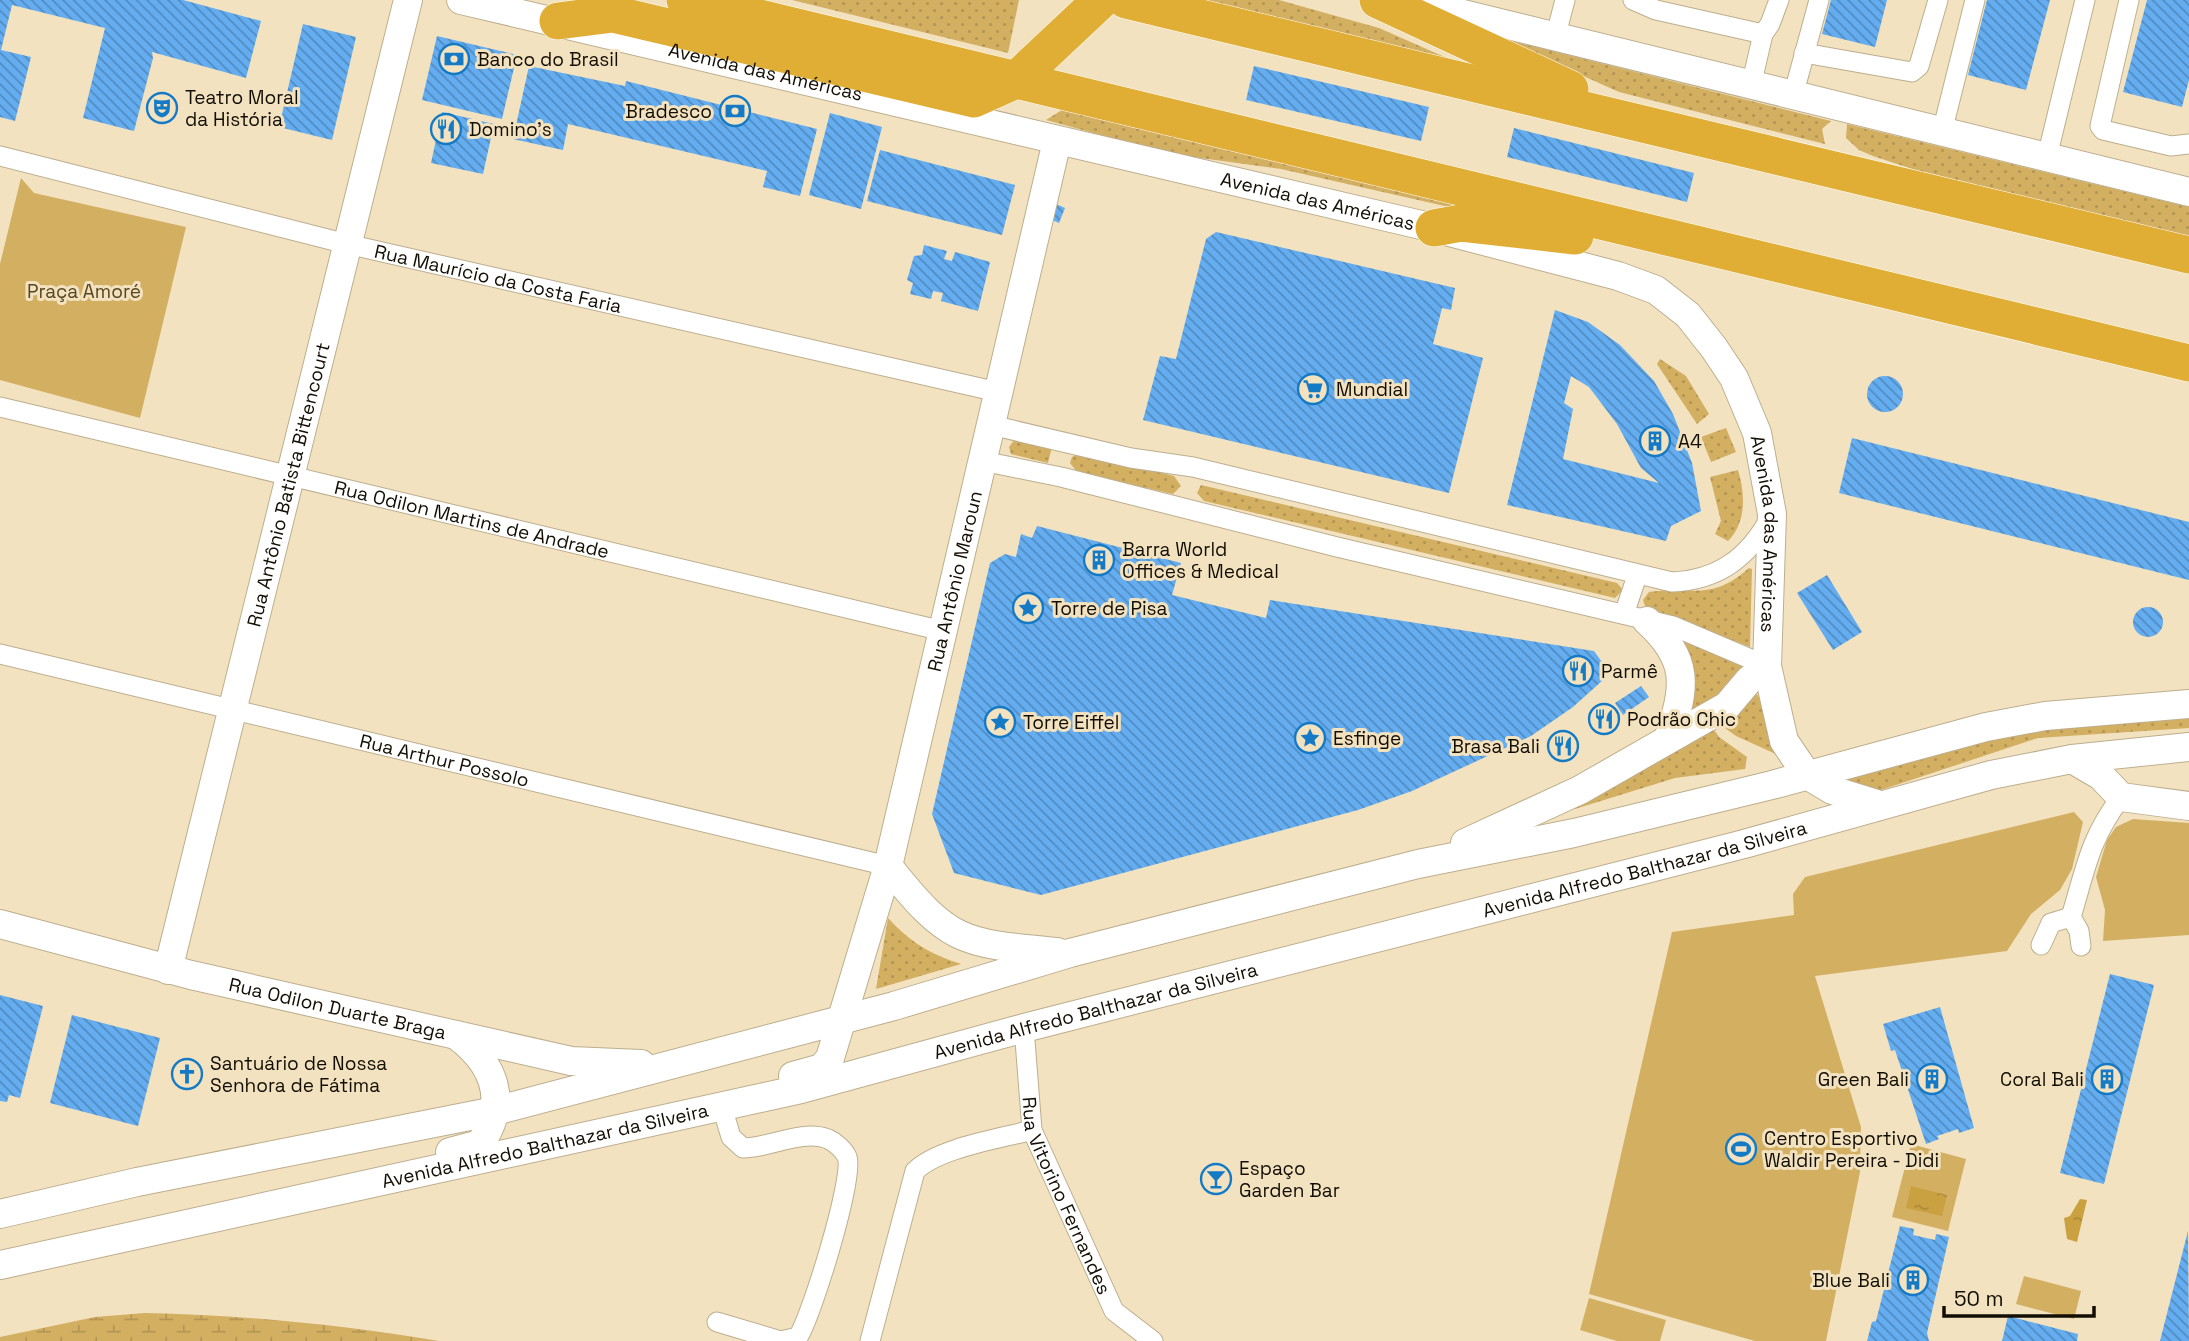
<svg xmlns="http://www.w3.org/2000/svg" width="2189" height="1341" font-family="'Space Grotesk',sans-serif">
<defs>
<pattern id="grass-dots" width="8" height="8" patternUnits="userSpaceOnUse" patternTransform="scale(1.75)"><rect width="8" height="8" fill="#d3af62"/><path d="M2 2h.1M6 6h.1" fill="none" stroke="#b49553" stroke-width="1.8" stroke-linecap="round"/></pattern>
<pattern id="wetland-marsh" width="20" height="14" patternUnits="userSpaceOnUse" patternTransform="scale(1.75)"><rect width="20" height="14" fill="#d3af62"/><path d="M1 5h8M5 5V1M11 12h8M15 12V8" fill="none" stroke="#b49553"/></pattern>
<pattern id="water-ripples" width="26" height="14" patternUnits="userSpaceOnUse" patternTransform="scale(1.75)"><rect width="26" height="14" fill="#caa140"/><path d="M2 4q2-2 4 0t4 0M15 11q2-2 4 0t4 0" fill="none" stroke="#ad8937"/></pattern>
<pattern id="building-back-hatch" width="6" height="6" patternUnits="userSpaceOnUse" patternTransform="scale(1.75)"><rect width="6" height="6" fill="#64adf0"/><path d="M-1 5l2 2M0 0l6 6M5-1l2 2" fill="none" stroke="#518bc0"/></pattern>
</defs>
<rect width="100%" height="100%" fill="#f2e2c0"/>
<g fill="url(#grass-dots)">
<polygon points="792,0 1019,0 1008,53"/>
<polygon points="1187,0 1279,0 1379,28 1499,81"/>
<polygon points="1496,37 1831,121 1822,129 1825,144 1619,92"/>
<polygon points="1073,103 1522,217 1480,214 1281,169 1171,154 1046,120"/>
<polygon points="1847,124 2189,207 2189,242 1997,197 1873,156 1859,150 1846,138"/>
<polygon points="1660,359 1686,376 1709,414 1697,424 1657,364"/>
<polygon points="1726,428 1736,452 1711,462 1701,437"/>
<polygon points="1015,439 1052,447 1048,463 1011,454 1009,447"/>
<polygon points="1079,453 1174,476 1181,486 1173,494 1077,472 1070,463 1072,457"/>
<path d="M1738 470C1745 493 1747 522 1728 541L1715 534 1721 521 1710 477Z"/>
<polygon points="1201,485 1617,583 1623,590 1615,598 1204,501 1197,493"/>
<path d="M1749 568 1752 569 1750 647 1645 606 1643 600 1649 592C1691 586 1711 602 1749 568Z"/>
<polygon points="1684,640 1743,666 1744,669 1723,693 1691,711 1693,680"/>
<polygon points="1754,694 1758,695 1778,755 1736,736 1718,723"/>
<polygon points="2189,713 2189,728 2038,738 1881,790 1846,785 1844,775 2017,728"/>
<polygon points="1712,727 1719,737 1747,757 1745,769 1675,778 1575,809 1574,805"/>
<path d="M888 918C910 942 930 954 961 964L876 989Z"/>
</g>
<path fill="url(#wetland-marsh)" d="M145 1313C245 1315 341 1325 439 1341H0V1337L95 1317Z"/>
<g fill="#d3af62">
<polygon points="21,178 34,193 186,227 140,418 0,380 0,264"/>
<polygon points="2074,812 2083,822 2072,869 2060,890 2031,914 2007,951 1815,976 1861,1127 1860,1172 1826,1341 1755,1341 1589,1294 1672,932 1794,915 1793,894 1805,877"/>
<polygon points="2133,819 2189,823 2189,935 2103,941 2105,910 2096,877 2107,840 2116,827"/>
<polygon points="1911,1144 1966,1159 1948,1231 1892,1217"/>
<polygon points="2024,1276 2081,1291 2074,1319 2016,1304"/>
<polygon points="1589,1298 1666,1320 1660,1341 1617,1341 1580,1330"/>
</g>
<g fill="url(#water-ripples)">
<polygon points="1911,1186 1947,1195 1942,1216 1906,1208"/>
<polygon points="2080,1199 2087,1200 2077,1242 2067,1239 2064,1218 2070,1216"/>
</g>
<g fill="url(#building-back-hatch)" fill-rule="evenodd">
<polygon points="0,0 183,0 261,21 246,78 152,52 153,58 134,131 83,118 105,28 12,5 1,50 31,57 15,121 0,117"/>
<polygon points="1831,0 1887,0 1875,47 1822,34"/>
<polygon points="1987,0 2050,0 2026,90 1968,75"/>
<polygon points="2147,0 2189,0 2189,80 2182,107 2123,92"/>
<polygon points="303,24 356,37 332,140 279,127"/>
<polygon points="437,36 517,55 502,119 422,100"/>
<polygon points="529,66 625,86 626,81 817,129 800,196 763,187 767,171 568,124 563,150 513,139"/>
<polygon points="1254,66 1429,107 1421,141 1246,100"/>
<polygon points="442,112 494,124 483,174 431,163"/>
<polygon points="830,113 882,127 861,209 809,195"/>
<polygon points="1514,128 1694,173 1687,202 1507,157"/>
<polygon points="880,150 1015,185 1002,235 867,201"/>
<polygon points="1056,204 1065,208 1059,223 1050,219"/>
<polygon points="1216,232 1455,288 1451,310 1442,308 1433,344 1483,358 1449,493 1143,420 1160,356 1176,359 1206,239"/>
<polygon points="924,245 947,251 944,259 952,261 955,252 990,262 978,311 941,301 943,293 933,291 931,299 910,294 913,283 907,280 914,256 922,255"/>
<path d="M1555 310 1588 322 1620 345 1654 381 1673 414 1692 463 1701 511 1671 526 1666 541 1507 505ZM1571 376 1589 387 1617 424 1641 468 1659 483 1563 459 1573 409 1564 403Z"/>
<circle cx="1885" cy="394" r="18"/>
<polygon points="1852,438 2189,522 2189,580 1839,493"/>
<polygon points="1037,526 1181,563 1172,595 1266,618 1270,600 1594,651 1602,662 1603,680 1573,707 1531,736 1412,791 1358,810 1041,895 954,873 932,814 990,563 1005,554 1016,557 1021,534 1032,538"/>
<polygon points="1827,575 1862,632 1833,650 1797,593"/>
<circle cx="2148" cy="622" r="15"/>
<polygon points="1641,686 1649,697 1623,715 1615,703"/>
<polygon points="2110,974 2154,985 2104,1184 2060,1173"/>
<polygon points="0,995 43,1006 20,1098 9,1095 7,1102 0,1101"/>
<polygon points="1940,1007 1974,1128 1959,1133 1958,1129 1937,1136 1939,1139 1926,1144 1895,1050 1891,1051 1883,1024"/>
<polygon points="72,1015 160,1038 138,1126 50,1103"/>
<polygon points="1900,1226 1914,1229 1913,1235 1935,1240 1936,1234 1949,1237 1927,1333 1929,1341 1867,1341 1872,1322 1876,1321"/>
<polygon points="2188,1231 2189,1341 2160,1341"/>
<polygon points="2008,1316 2078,1334 2077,1341 2002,1341"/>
</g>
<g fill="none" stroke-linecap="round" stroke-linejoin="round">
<g stroke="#bdae8e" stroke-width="21">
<g id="street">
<polyline points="1633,0 1656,10 1763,34 1770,24 1779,0"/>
<polyline points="2129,0 2100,126 2103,130 2171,146 2189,144"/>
<polyline points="1555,38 1565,0"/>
<polyline points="1804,53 1912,72 1919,66 1938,0"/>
<polyline points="1751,86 1763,34"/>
<polyline points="1793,96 1819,0"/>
<polyline points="1942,132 1975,0"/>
<path id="s1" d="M0 156 347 244 998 392"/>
<polyline points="2047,157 2085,0"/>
<path id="s2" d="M0 407 943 631"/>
<path d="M991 425 1131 458 1193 467 1672 582C1718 580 1748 558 1770 518"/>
<polyline points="982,461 1061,477 1337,547 1673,626 1767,666"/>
<polyline points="1624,614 1637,576"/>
<path id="s3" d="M0 654 888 866"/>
<polyline points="2041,945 2051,923 2071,917"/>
<path d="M2081 946 2079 931 2071 917C2086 868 2089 840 2121 797"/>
<path id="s4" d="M1024 1028 1032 1130 1114 1311 1153 1341"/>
<path d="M717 1322 781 1341 798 1337C811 1318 855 1176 847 1157 844 1150 835 1142 828 1139 801 1129 770 1148 743 1148L731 1137 722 1107"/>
<path d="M870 1341 915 1171C938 1148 999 1139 1032 1130"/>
</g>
</g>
<g stroke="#bdae8e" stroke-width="30">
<g id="secondary">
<path id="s5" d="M461 0 1434 228 1618 276 1656 290 1688 315 1714 348 1734 378 1757 433 1772 514 1767 666 1784 741 1807 775 1832 790 1877 804"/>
<polyline points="1406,0 2189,192"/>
<path d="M1647 621C1690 660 1686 687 1668 739"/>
<polyline points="2072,759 2101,776 2121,797 2189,806"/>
<polyline points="1465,843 1580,790 1727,706 1749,680 1767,666"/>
<path d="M888 866C949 943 961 943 1057 952"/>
<path id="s6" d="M0 924 191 975 571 1061 641 1064"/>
<path id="s7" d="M168 970 408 0"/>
<path id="s8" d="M793 1076 822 1068 830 1058 888 866 1057 141"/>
<path d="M450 1152 480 1144C509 1102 495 1064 456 1035"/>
<polyline points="0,1214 137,1182 495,1111 894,1006 1070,953 1418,864 1574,833 1772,785 1986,727 2045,716 2189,704"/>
<path id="s9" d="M0 1265 801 1089 1024 1028 1744 844 1991 775 2072 759 2189 747"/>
</g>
</g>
<g stroke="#fff" stroke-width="38">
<g id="highway">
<polyline points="685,0 2189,363"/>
<polyline points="1126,0 2189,255"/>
<polyline points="1378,0 1570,89"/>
<polyline points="558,21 613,14 974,99 1016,80 1101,0"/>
<polyline points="1434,228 1461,223 1575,236"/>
</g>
</g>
<use href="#street" stroke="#fff" stroke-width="19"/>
<use href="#secondary" stroke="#fff" stroke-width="28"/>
<use href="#highway" stroke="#e0ae35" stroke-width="37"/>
</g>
<defs>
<g id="bank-ring" transform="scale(1.575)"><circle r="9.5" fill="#f2e2c0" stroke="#157ac5" stroke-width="1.5"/><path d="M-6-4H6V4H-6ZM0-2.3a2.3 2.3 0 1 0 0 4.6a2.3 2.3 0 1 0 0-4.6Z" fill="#157ac5"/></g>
<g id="theatre-ring" transform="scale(1.575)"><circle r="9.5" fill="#f2e2c0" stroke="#157ac5" stroke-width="1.5"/><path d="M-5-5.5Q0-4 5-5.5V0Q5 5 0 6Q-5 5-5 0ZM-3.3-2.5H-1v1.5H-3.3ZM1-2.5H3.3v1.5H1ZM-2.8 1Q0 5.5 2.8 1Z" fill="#157ac5"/></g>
<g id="restaurant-ring" transform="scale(1.575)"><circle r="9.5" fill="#f2e2c0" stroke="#157ac5" stroke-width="1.5"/><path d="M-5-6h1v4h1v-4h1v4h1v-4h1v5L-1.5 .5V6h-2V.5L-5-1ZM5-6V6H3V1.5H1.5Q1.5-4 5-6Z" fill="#157ac5"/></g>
<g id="supermarket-ring" transform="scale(1.575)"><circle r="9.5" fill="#f2e2c0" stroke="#157ac5" stroke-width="1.5"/><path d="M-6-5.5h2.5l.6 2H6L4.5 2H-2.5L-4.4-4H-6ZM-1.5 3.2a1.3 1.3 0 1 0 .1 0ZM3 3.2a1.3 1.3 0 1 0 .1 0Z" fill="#157ac5"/></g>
<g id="building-ring" transform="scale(1.575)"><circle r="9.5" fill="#f2e2c0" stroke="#157ac5" stroke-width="1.5"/><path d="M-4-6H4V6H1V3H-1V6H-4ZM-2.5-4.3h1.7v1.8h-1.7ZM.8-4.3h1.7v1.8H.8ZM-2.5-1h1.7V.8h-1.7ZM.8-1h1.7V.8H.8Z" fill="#157ac5"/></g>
<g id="sight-ring" transform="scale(1.575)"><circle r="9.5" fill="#f2e2c0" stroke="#157ac5" stroke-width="1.5"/><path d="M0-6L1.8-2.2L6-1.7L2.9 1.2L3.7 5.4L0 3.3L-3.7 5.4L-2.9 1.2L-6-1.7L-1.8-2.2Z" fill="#157ac5"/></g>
<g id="church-ring" transform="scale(1.575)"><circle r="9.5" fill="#f2e2c0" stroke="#157ac5" stroke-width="1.5"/><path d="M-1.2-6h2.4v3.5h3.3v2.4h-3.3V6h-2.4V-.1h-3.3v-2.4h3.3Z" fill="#157ac5"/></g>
<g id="stadium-ring" transform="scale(1.575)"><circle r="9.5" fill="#f2e2c0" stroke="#157ac5" stroke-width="1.5"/><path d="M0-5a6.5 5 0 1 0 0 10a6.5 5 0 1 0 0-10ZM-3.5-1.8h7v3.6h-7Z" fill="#157ac5"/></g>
<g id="bar-ring" transform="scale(1.575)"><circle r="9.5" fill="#f2e2c0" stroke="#157ac5" stroke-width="1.5"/><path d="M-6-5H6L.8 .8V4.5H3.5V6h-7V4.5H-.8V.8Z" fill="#157ac5"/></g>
</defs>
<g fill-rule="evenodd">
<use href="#bank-ring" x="454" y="59"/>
<use href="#theatre-ring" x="162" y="108"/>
<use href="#bank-ring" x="735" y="111"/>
<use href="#restaurant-ring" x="446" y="129"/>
<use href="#supermarket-ring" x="1313" y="389"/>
<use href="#building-ring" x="1655" y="441"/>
<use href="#building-ring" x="1099" y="560"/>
<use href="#sight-ring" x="1028" y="608"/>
<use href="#restaurant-ring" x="1578" y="671"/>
<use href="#restaurant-ring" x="1604" y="719"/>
<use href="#sight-ring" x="1000" y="722"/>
<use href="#sight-ring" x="1310" y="738"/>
<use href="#restaurant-ring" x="1563" y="746"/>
<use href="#church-ring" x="187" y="1074"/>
<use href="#building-ring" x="1932" y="1079"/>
<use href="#building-ring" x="2107" y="1079"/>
<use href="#stadium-ring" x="1741" y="1149"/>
<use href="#bar-ring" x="1216" y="1179"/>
<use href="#building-ring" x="1913" y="1280"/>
</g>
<g text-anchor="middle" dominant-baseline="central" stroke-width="6" stroke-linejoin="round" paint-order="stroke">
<g font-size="19" fill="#130e04" stroke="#f2e2c0" text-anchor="start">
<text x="477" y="59">Banco do Brasil</text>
<text x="185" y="97">Teatro Moral<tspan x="185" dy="22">da História</tspan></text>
<text x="712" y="111" text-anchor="end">Bradesco</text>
<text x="469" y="129">Domino's</text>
<text x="1336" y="389">Mundial</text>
<text x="1678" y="441">A4</text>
<text x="1122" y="549">Barra World<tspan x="1122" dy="22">Offices &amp; Medical</tspan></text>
<text x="1051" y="608">Torre de Pisa</text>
<text x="1601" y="671">Parmê</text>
<text x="1627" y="719">Podrão Chic</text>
<text x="1023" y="722">Torre Eiffel</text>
<text x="1333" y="738">Esfinge</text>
<text x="1540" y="746" text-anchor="end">Brasa Bali</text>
<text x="210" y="1063">Santuário de Nossa<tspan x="210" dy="22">Senhora de Fátima</tspan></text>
<text x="1909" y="1079" text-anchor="end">Green Bali</text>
<text x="2084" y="1079" text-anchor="end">Coral Bali</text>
<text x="1764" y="1138">Centro Esportivo<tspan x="1764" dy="22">Waldir Pereira - Didi</tspan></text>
<text x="1239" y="1168">Espaço<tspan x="1239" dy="22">Garden Bar</tspan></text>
<text x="1890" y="1280" text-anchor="end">Blue Bali</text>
</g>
<g font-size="19" fill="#130e04" stroke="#f2e2c0">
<text stroke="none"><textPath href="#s5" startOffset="313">Avenida das Américas</textPath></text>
<text stroke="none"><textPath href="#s5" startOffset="880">Avenida das Américas</textPath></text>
<text stroke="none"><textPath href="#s1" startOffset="513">Rua Maurício da Costa Faria</textPath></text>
<text stroke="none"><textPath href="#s7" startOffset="500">Rua Antônio Batista Bittencourt</textPath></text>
<text stroke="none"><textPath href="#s2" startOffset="485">Rua Odilon Martins de Andrade</textPath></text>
<text stroke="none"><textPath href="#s5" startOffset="1510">Avenida das Américas</textPath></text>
<text stroke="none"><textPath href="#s8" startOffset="536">Rua Antônio Maroun</textPath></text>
<text stroke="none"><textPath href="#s3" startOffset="457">Rua Arthur Possolo</textPath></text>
<text stroke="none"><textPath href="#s9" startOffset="1692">Avenida Alfredo Balthazar da Silveira</textPath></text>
<text stroke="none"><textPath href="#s6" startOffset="348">Rua Odilon Duarte Braga</textPath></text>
<text stroke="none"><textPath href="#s9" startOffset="1125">Avenida Alfredo Balthazar da Silveira</textPath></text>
<text stroke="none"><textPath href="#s9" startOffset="558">Avenida Alfredo Balthazar da Silveira</textPath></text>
<text stroke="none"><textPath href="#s4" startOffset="175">Rua Vitorino Fernandes</textPath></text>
</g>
<g font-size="19" fill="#58461f" stroke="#f2e2c0">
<text x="84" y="291">Praça Amoré</text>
</g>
</g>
<path d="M1944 1306v10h150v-10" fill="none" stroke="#130e04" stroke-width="3.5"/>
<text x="1954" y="1306" font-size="21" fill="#130e04" stroke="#f2e2c0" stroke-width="5" paint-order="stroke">50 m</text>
</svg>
